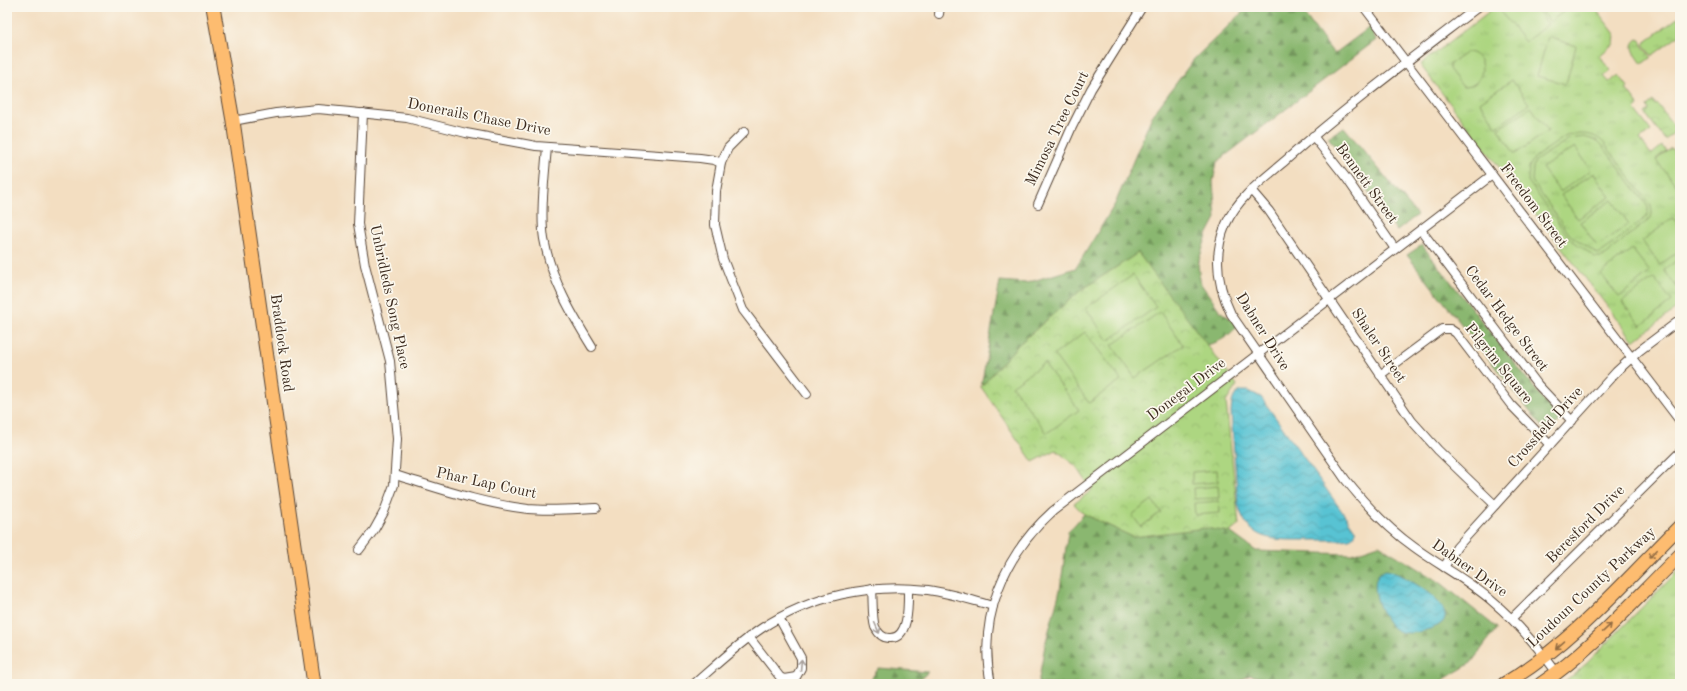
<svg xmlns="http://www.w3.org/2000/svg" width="1687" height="691" font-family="'Old Standard TT',serif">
<defs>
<pattern id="grass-tufts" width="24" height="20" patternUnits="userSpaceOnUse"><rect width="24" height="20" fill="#add681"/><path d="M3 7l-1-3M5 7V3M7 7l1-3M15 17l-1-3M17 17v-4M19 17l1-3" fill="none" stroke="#96b86f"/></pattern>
<pattern id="forest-firs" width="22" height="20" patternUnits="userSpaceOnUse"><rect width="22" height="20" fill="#8ab76f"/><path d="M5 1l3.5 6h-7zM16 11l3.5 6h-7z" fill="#72955b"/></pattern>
<pattern id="park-crowns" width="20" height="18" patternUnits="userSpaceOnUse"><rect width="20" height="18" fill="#add681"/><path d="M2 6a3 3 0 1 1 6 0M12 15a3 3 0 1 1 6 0" fill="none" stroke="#96b86f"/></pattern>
<pattern id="water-waves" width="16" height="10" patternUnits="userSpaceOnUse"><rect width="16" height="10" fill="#58c3d3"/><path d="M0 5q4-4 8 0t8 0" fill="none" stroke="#4a9fab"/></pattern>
</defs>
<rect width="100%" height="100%" fill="#fbf7ec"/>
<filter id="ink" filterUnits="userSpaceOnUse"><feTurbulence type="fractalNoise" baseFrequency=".025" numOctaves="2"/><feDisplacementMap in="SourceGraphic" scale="8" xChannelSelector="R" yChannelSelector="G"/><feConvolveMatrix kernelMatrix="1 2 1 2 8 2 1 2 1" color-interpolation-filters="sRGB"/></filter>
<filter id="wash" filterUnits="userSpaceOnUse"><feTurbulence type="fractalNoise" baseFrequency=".012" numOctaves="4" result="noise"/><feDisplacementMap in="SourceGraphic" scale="16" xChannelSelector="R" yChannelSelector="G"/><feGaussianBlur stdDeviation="0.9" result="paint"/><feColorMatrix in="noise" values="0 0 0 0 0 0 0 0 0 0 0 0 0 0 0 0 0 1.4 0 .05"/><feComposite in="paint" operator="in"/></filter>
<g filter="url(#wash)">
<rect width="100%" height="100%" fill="#f3dec1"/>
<g fill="url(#grass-tufts)" stroke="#748050">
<polygon points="1495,7 1594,7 1615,34 1614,44 1600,55 1606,65 1611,70 1604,76 1609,82 1619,75 1628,87 1626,89 1639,106 1635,110 1651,131 1640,139 1650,153 1652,154 1662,146 1666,151 1656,159 1680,189 1680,306 1634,341 1421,66 1422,63"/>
<polygon points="1680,16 1680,35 1653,55 1651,55 1643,44"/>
<path d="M1638 39 1642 42 1641 44 1650 56V58L1642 64C1637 56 1627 46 1638 39Z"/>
<polygon points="1680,569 1680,684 1563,684 1587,663"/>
</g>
<g fill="url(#forest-firs)" stroke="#627046">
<path d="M1248 7H1299L1334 54 1370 27 1376 40 1217 162 1213 182 1216 218 1207 235 1198 263 1199 273 1201 284 1220 311 1238 325C1229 336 1220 343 1205 345L1138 253 1080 291 1018 345 981 387 1000 281 1026 283 1076 268 1115 204 1152 116 1194 59Z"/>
<polygon points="1344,127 1417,215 1397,231 1328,137"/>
<polygon points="1422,245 1560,421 1546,432 1407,255"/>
<polygon points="1084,514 1133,537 1205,528 1230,532 1256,551 1352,554 1379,545 1441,583 1497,628 1471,663 1436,684 1284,684 1250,675 1235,684 1038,684 1045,645 1060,590 1068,532"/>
<polygon points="879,668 928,672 915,684 867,684"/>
</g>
<g fill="url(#park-crowns)" stroke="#748050">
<polygon points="1653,101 1655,105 1657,104 1677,130 1665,140 1645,113 1649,110 1647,106"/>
<polygon points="1138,253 1237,385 1226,402 1239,525 1230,532 1205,528 1133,537 1084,514 1074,504 1092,490 1077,467 1056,450 1033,462 981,387 1018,345 1080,291"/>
</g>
<g fill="#add681" stroke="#748050" fill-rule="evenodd">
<polygon points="1507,7 1535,7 1548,24 1525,42 1501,12"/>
<polygon points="1539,7 1569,7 1550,22"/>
<polygon points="1548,37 1576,46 1566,84 1537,76"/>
<path d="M1467 52C1488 54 1487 87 1463 87L1449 69 1450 64Z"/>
<polygon points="1512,80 1529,104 1497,127 1480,102"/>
<polygon points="1531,107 1548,131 1515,154 1498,129"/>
<path d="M1580 134C1590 134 1597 136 1604 143L1651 206 1652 213 1651 218 1602 257H1595L1569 238 1528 181 1529 167 1534 158 1566 136ZM1584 137 1598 141 1602 145 1646 204 1648 207V216L1605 250 1598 254 1570 235 1532 181 1533 167 1535 161 1569 139Z"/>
<polygon points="1575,147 1591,170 1560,192 1542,168"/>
<polygon points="1671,148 1680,160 1680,190 1656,160"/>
<polygon points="1594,173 1610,197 1578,219 1561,195"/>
<polygon points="1612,200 1629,224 1597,246 1580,222"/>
<polygon points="1673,218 1680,227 1680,250 1660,265 1642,241"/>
<polygon points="1632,249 1650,272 1619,297 1601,274"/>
<polygon points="1680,258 1680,291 1664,270"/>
<polygon points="1133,275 1156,307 1108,341 1086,308"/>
<polygon points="1654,278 1672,301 1641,326 1622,302"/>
<polygon points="1160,312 1183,345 1135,378 1112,345"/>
<polygon points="1085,332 1121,380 1089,403 1054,355"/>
<polygon points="1044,363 1079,410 1047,433 1012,386"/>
<polygon points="1217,470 1218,482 1192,484 1192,472"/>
<polygon points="1218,486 1219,498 1194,499 1193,488"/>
<polygon points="1152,500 1161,512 1141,527 1132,515"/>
<polygon points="1219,501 1220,513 1195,515 1194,503"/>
</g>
<g fill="url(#water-waves)" stroke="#4a7678">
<path d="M1240 391H1249L1261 397 1356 531C1354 539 1350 539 1342 540 1327 540 1313 540 1298 540 1267 540 1247 538 1238 504L1231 412C1232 402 1232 396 1240 391Z"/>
<path d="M1386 570C1400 572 1443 598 1445 614 1447 624 1433 628 1426 630 1416 633 1405 635 1396 630 1383 622 1369 588 1378 575 1380 573 1383 571 1386 570Z"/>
</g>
</g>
<g filter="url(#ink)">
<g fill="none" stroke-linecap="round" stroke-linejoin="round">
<g stroke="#574536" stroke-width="10">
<g id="street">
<polyline points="1364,7 1680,421"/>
<path d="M1478 7C1413 57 1347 106 1286 160 1264 179 1238 197 1226 224 1213 254 1217 285 1231 314L1345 479C1365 504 1387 528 1414 547 1440 566 1468 580 1492 601 1517 622 1538 647 1557 673"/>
<polyline points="939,14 940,7"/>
<polyline points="233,121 276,113 318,109 350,112 407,118 466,133 536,146 700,158 714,160 721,163"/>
<polyline points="744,132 728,148 721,163 716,191 715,225 723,259 743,310 807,394"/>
<polyline points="1313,136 1347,179 1395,249"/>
<path d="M547 147C545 173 540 213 544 239 551 279 571 313 592 347"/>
<polyline points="1251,190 1269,211 1412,421 1438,450 1495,505"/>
<polyline points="1038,204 1071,129 1091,89 1142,7"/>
<polyline points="1421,230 1538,385 1572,421"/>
<polyline points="1380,375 1442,329 1450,329 1456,333 1511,405 1550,445"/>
<path d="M395 475C438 488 483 504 528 509 551 511 573 509 596 508"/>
<polyline points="359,550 374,530 384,512 394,485 397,439 390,361 365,265 358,224 363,113"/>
<polyline points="1444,567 1457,547 1616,372 1639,351 1680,320"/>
<path d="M872 589C873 600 872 618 875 627 878 633 883 638 889 638 910 640 908 602 908 589"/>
<polyline points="1512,618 1680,452"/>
<polyline points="749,637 780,677 784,679 796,677 801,668 801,658 779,618"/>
<path d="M694 684C716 665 738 644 762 628 811 596 870 583 928 590 950 593 971 600 993 606"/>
<path d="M991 684C977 618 1004 555 1053 511L1492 175"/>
</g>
</g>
<g stroke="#574536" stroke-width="15">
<g id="primary">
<polyline points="213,7 233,121 314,684"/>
<path d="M1504 684C1572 644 1624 582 1680 526"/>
<path d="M1541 684C1593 649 1635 599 1680 555"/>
</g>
</g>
<use href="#street" stroke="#fff" stroke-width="8"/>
<use href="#primary" stroke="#fdbc70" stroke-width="13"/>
</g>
<defs><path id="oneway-shaft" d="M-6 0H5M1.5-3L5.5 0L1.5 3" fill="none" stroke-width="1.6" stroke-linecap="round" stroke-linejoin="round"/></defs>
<g stroke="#926c43">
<use href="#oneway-shaft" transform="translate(1653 554) rotate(134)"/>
<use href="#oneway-shaft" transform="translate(1607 628) rotate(-43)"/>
<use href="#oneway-shaft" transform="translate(1560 645) rotate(139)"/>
</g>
<g stroke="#a79f9a">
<use href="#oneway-shaft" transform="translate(877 628) rotate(66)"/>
<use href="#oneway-shaft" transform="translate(801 665) rotate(-85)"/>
</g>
</g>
<g text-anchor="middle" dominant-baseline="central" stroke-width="3.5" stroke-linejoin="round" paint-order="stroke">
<g font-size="15" fill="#3b2a1e" stroke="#fbf7ec">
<text transform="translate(479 118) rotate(11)">Donerails Chase Drive</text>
<text transform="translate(1058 129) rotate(-64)">Mimosa Tree Court</text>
<text transform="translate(1366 184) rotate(54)">Bennett Street</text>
<text transform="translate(1533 206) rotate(53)">Freedom Street</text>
<text transform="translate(389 297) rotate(78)">Unbridleds Song Place</text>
<text transform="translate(1506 319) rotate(53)">Cedar Hedge Street</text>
<text transform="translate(1262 332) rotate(58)">Dabner Drive</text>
<text transform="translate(281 343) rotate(82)">Braddock Road</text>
<text transform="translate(1378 346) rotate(56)">Shaler Street</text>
<text transform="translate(1498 364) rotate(51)">Pilgrim Square</text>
<text transform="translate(1187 390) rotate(-37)">Donegal Drive</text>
<text transform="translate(1546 428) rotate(-48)">Crossfield Drive</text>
<text transform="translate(486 484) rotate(12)">Phar Lap Court</text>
<text transform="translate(1586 525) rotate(-45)">Beresford Drive</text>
<text transform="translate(1469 569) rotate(35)">Dabner Drive</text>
<text transform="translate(1592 588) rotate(-43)">Loudoun County Parkway</text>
</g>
</g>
<rect width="1687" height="691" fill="none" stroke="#fbf7ec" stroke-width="24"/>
</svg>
